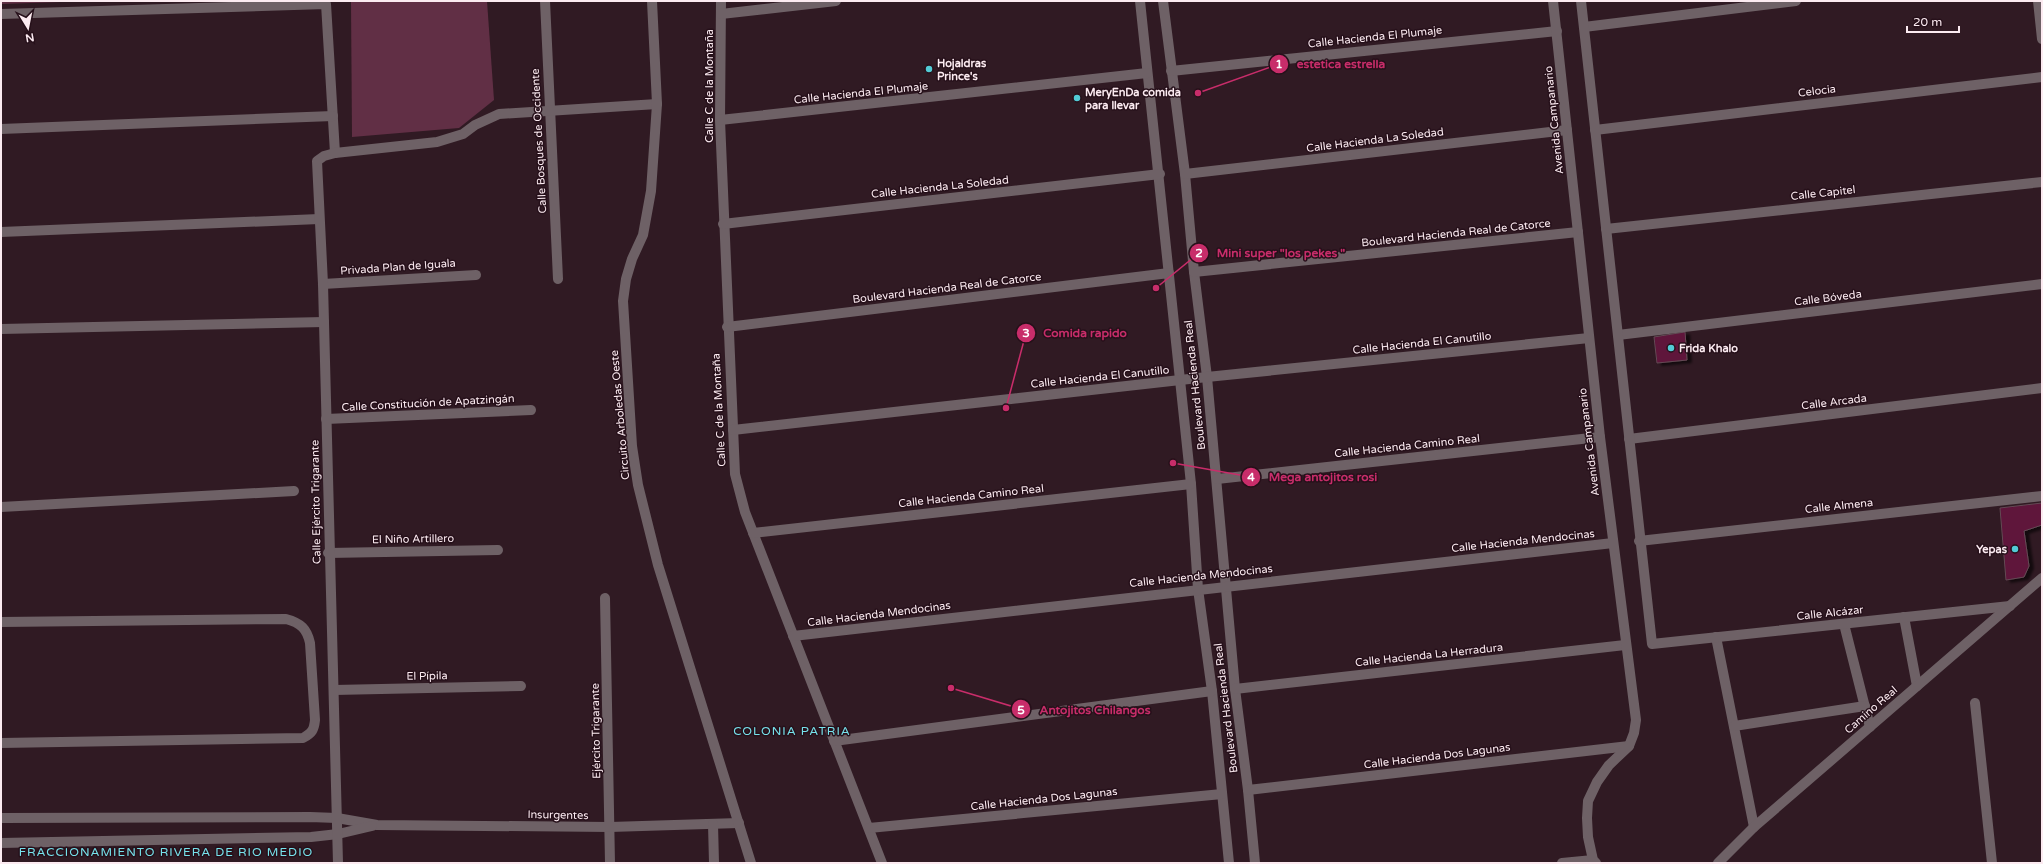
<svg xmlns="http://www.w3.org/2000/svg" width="2043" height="864" font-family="'Varela Round',sans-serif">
<defs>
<filter id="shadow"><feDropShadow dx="4.5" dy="2.5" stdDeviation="1" flood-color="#0009"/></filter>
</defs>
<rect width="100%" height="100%" fill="#301a23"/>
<g fill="#612f45">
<polygon points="1,1 91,1 1,4"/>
<polygon points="351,1 487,1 494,100 459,128 352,137"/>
</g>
<g fill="#5f123a" stroke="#644a54" filter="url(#shadow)">
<polygon points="1685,332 1687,360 1657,363 1654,337"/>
<polygon points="2042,503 2042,525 2024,531 2029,566 2024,577 2006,580 2000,508"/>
</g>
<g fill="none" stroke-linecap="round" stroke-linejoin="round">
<g stroke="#6e6166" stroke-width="10">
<polyline points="545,1 558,279"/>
<polyline points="721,1 720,120 735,474 745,512 882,863"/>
<polyline points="1140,1 1191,484 1198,589 1212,691 1229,863"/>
<polyline points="1163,1 1185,174 1194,272 1207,377 1235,689 1248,790 1255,863"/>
<polyline points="2038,1 2042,39"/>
<polyline points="1,14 326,4 335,153"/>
<polyline points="721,14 836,1"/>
<polyline points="1584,27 1796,1"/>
<polyline points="1171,71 1557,31"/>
<polyline points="720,120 1147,73"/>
<polyline points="1,129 333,116"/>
<polyline points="1595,130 2042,77"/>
<polyline points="1185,174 1567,130"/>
<polyline points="723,224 1160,174"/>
<polyline points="1606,229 2042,182"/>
<polyline points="1,232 319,219"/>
<polyline points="1194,272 1578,232"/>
<polyline points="323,284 476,275"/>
<polyline points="727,327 1169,273"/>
<polyline points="1,329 324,322"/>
<polyline points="1618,335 2042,284"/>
<polyline points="326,419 531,410"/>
<polyline points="733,430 1207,377 1589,338"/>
<polyline points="1629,439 2042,388"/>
<polyline points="1217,479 1600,437"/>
<polyline points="1,507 294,491"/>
<polyline points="753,533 1191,484"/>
<polyline points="1639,541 2042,496"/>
<polyline points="328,553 498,550"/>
<polyline points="605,598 610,863"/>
<polyline points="1904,617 1917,686"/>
<path d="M1 622 286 619C301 623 307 629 310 643L315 720C314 730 312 733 303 738L1 743"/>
<polyline points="1844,624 1870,727"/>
<polyline points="793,636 1613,543"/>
<polyline points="1716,637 1754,827"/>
<polyline points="1235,689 1625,645"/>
<polyline points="334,690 521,686"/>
<polyline points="1975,703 1992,863"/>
<polyline points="1734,726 1865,706"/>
<polyline points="834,741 1212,691"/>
<polyline points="1248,790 1629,746"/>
<polyline points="1,818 310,817 337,818 377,825 610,827 739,823"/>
<polyline points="713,824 714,863"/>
<polyline points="869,828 1222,794"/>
<polyline points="1,843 311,837 338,834 372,826"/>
<polyline points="338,863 323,284 317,161 324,156 335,153 437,142 463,134 475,125 499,114 657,104"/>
<polyline points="1562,863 1593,860"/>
</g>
<g stroke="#6e6166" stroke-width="10">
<polyline points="652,1 657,104 651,191 643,235 632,259 626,279 623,301 632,446 638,485 658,565 751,863"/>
<polyline points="1553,1 1600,437 1636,720 1634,733 1629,746 1609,765 1597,782 1588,801 1587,818 1588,837 1593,860 1596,863"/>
<polyline points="1581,1 1652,644 2010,606"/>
<polyline points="1718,863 1754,827 2042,578"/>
</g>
</g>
<g fill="#52ccd6" stroke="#26101a" stroke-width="1.5">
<circle cx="929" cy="69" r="4"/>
<circle cx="1077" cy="98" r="4"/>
<circle cx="1671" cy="348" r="4"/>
<circle cx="2015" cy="549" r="4"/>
</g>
<g text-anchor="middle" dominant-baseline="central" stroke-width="3" stroke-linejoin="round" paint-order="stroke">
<g font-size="11" fill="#fcebf1" stroke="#26101a">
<text transform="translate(1375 37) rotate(-6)">Calle Hacienda El Plumaje</text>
<text transform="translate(709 86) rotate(-90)">Calle C de la Montaña</text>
<text transform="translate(1817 91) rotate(-7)">Celocia</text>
<text transform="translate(861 93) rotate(-6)">Calle Hacienda El Plumaje</text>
<text transform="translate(1554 120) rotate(-96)">Avenida Campanario</text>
<text transform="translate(1375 140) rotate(-7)">Calle Hacienda La Soledad</text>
<text transform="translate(539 141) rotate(-93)">Calle Bosques de Occidente</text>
<text transform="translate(940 187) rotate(-6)">Calle Hacienda La Soledad</text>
<text transform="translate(1823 193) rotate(-6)">Calle Capitel</text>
<text transform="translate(1456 233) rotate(-6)">Boulevard Hacienda Real de Catorce</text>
<text transform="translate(398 267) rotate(-4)">Privada Plan de Iguala</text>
<text transform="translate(947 288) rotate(-7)">Boulevard Hacienda Real de Catorce</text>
<text transform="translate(1828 298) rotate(-7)">Calle Bóveda</text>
<text transform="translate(1422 343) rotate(-6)">Calle Hacienda El Canutillo</text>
<text transform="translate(1100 377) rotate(-6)">Calle Hacienda El Canutillo</text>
<text transform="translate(1195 385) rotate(-96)">Boulevard Hacienda Real</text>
<text transform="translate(1834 402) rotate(-7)">Calle Arcada</text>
<text transform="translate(428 403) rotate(-3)">Calle Constitución de Apatzingán</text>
<text transform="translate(719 410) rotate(-93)">Calle C de la Montaña</text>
<text transform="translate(620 415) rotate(-95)">Circuito Arboledas Oeste</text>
<text transform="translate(1589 442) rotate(-97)">Avenida Campanario</text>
<text transform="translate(1407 446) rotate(-6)">Calle Hacienda Camino Real</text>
<text transform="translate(971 496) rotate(-6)">Calle Hacienda Camino Real</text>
<text transform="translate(316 502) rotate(-91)">Calle Ejército Trigarante</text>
<text transform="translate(1839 506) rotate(-6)">Calle Almena</text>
<text transform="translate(413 539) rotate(-1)">El Niño Artillero</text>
<text transform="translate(1523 541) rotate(-6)">Calle Hacienda Mendocinas</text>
<text transform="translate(1201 576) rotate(-6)">Calle Hacienda Mendocinas</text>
<text transform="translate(1830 613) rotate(-6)">Calle Alcázar</text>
<text transform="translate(879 614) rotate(-7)">Calle Hacienda Mendocinas</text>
<text transform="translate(1429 655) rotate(-6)">Calle Hacienda La Herradura</text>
<text transform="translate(427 676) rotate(-1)">El Pípila</text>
<text transform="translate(1226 708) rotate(-97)">Boulevard Hacienda Real</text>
<text transform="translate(1871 710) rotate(-41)">Camino Real</text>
<text transform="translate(596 731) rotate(-91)">Ejército Trigarante</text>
<text transform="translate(1437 756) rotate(-7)">Calle Hacienda Dos Lagunas</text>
<text transform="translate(1044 799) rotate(-6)">Calle Hacienda Dos Lagunas</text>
<text transform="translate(558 815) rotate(1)">Insurgentes</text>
</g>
<g font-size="11" font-weight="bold" fill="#fcebf1" stroke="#26101a" text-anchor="start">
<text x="937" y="63">Hojaldras<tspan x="937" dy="13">Prince's</tspan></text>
<text x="1085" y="92">MeryEnDa comida<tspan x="1085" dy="13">para llevar</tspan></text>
<text x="1679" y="348">Frida Khalo</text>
<text x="2007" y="549" text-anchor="end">Yepas</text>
</g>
<g font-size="12" letter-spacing="1" fill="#77e3ec" stroke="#26101a">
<text x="792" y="731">COLONIA PATRIA</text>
<text x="166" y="852">FRACCIONAMIENTO RIVERA DE RIO MEDIO</text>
</g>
</g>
<path fill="none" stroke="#c82d6a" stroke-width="1.5" d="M1198 93L1279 64M1156 288L1199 253M1006 408L1026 333M1173 463L1251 477M951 688L1021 709"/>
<g fill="#c82d6a" stroke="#26101a" stroke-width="1.5">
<circle cx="1198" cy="93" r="4"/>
<circle cx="1156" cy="288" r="4"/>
<circle cx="1006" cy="408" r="4"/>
<circle cx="1173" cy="463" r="4"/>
<circle cx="951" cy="688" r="4"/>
<circle cx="1279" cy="64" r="10"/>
<circle cx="1199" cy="253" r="10"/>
<circle cx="1026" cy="333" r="10"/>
<circle cx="1251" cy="477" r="10"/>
<circle cx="1021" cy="709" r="10"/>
</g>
<g font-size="12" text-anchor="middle" font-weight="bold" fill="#fff">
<text x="1279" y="68">1</text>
<text x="1199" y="257">2</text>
<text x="1026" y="337">3</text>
<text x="1251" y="481">4</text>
<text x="1021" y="714">5</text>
</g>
<g font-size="12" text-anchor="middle" font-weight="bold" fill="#c82d6a" stroke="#26101a" stroke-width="3" stroke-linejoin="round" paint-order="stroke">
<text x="1341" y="68">estetica estrella</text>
<text x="1281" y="257">Mini super "los pekes "</text>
<text x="1085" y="337">Comida rapido</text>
<text x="1323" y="481">Mega antojitos rosi</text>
<text x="1095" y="714">Antojitos Chilangos</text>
</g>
<rect width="2043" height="864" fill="none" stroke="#fcebf1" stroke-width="4"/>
<g transform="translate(28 28) rotate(170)" stroke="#26101a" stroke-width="3" paint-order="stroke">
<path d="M0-3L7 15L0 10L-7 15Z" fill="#fcebf1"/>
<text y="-6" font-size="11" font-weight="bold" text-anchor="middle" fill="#fcebf1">N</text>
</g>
<path d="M1907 26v6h52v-6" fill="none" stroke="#fcebf1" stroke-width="2"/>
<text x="1913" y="26" font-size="12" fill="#fcebf1" stroke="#26101a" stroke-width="3" paint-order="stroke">20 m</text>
</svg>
